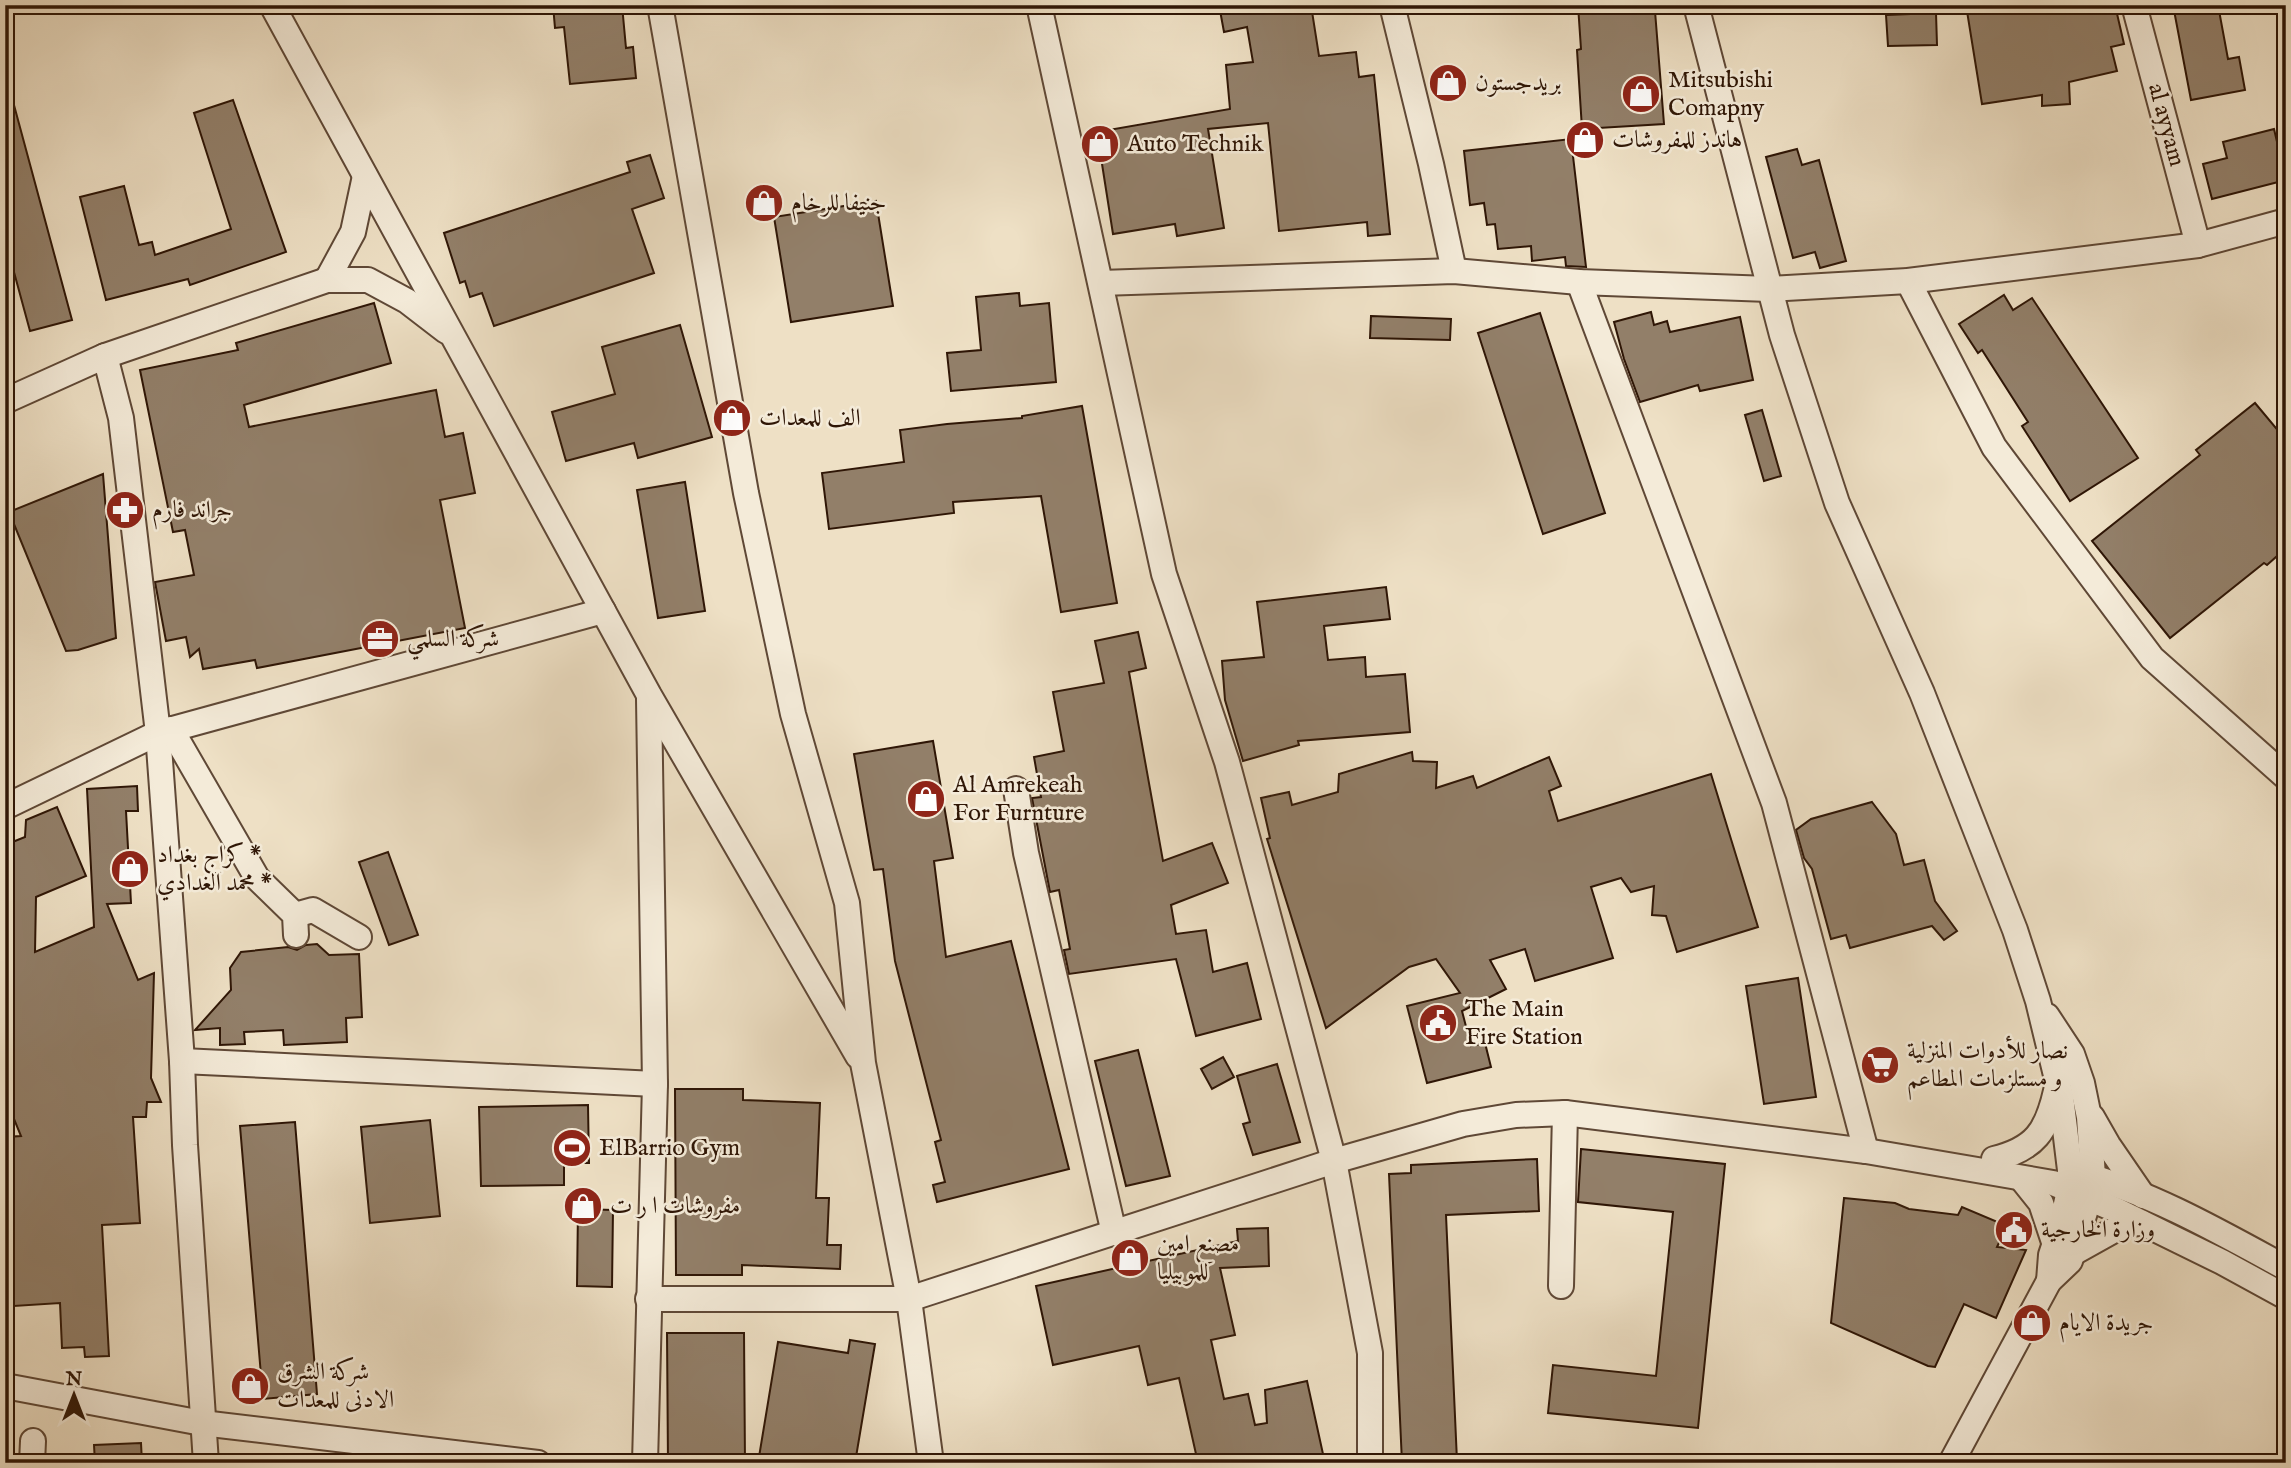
<svg xmlns="http://www.w3.org/2000/svg" width="2291" height="1468" font-family="'IM FELL English',Amiri,serif">
<rect width="100%" height="100%" fill="#eee0c5"/>
<filter id="stains"><feTurbulence type="fractalNoise" baseFrequency=".00286" numOctaves="4"/><feColorMatrix values="0 0 0 0 .2 0 0 0 0 .09 0 0 0 0 .02 0 0 0 .5 -.17"/></filter>
<radialGradient id="worn" r=".72"><stop offset=".6" stop-color="#630" stop-opacity="0"/><stop offset="1" stop-color="#630" stop-opacity=".3"/></radialGradient>
<g fill="#927f69" stroke="#2f1606" stroke-width="2">
<polygon points="553,5 622,5 626,48 633,47 636,78 570,84 564,27 555,28"/>
<polygon points="1219,5 1311,5 1319,56 1356,52 1359,77 1374,75 1390,234 1368,236 1367,222 1279,231 1268,123 1208,129 1224,228 1177,236 1175,224 1113,234 1097,132 1230,109 1226,65 1253,62 1247,27 1224,32"/>
<polygon points="1578,5 1626,5 1627,13 1655,11 1664,124 1582,129 1577,50 1581,49"/>
<polygon points="1966,5 2115,5 2124,44 2111,47 2117,71 2069,82 2070,104 2042,106 2042,95 1982,104"/>
<polygon points="2173,5 2218,5 2228,59 2239,57 2245,90 2191,100"/>
<polygon points="1936,13 1937,45 1888,46 1886,15"/>
<polygon points="11,94 72,320 30,331 5,239 5,95"/>
<polygon points="233,100 286,252 190,285 188,279 106,300 80,197 124,186 139,245 152,242 155,255 231,229 194,113"/>
<polygon points="2274,129 2286,180 2212,199 2203,164 2227,158 2223,142"/>
<polygon points="1571,139 1586,267 1566,266 1565,257 1532,261 1531,246 1498,249 1495,224 1487,225 1484,203 1470,205 1464,151"/>
<polygon points="1797,149 1802,165 1819,160 1846,261 1820,268 1815,252 1793,258 1766,157"/>
<polygon points="650,155 664,198 632,209 654,273 494,326 482,293 470,297 465,281 460,283 444,233 630,172 627,162"/>
<polygon points="876,201 893,306 791,322 774,217"/>
<polygon points="1019,293 1020,306 1049,303 1056,382 951,391 947,353 981,350 976,297"/>
<polygon points="2004,295 2013,310 2032,298 2138,458 2070,501 2022,426 2028,422 1982,350 1978,353 1959,324"/>
<polygon points="374,303 391,363 244,405 249,427 436,390 445,437 463,433 475,493 440,500 465,628 257,668 255,660 203,669 199,649 190,657 186,637 166,641 155,582 194,575 185,530 173,532 140,370 238,350 236,343"/>
<polygon points="1651,312 1654,325 1667,321 1670,332 1740,317 1753,380 1700,391 1698,385 1640,402 1624,359 1614,322"/>
<polygon points="1540,313 1605,513 1543,534 1478,333"/>
<polygon points="1371,316 1451,319 1450,340 1370,338"/>
<polygon points="680,325 712,437 638,458 634,443 566,461 552,412 615,394 602,347"/>
<polygon points="2255,403 2286,440 2286,569 2276,557 2267,565 2264,563 2170,638 2092,541 2200,455 2196,450"/>
<polygon points="1082,406 1117,603 1061,612 1041,496 953,502 954,513 829,529 822,473 904,462 900,430 947,424 1022,418 1022,416"/>
<polygon points="1762,410 1781,476 1764,481 1745,415"/>
<polygon points="103,474 116,638 78,650 66,651 9,512"/>
<polygon points="685,482 705,611 658,618 637,490"/>
<polygon points="1386,587 1390,619 1324,626 1328,660 1365,657 1366,677 1405,674 1410,732 1298,741 1299,745 1243,761 1225,700 1222,661 1264,657 1257,602"/>
<polygon points="1138,632 1146,668 1129,672 1163,861 1212,843 1228,883 1171,905 1176,934 1206,930 1213,972 1247,963 1261,1019 1196,1036 1176,959 1069,974 1064,950 1070,949 1059,890 1050,892 1032,798 1041,797 1034,757 1064,751 1053,692 1104,683 1095,641"/>
<polygon points="933,741 953,858 934,861 946,957 1011,941 1069,1169 937,1202 933,1185 945,1182 935,1142 941,1140 895,961 883,869 874,870 854,754"/>
<polygon points="1412,752 1413,761 1437,762 1436,788 1473,776 1477,788 1549,757 1561,786 1549,791 1558,821 1711,774 1758,927 1677,952 1666,916 1652,915 1654,886 1631,892 1621,878 1591,887 1613,958 1535,981 1525,949 1490,960 1506,989 1462,1011 1471,1046 1485,1043 1491,1067 1427,1083 1407,1006 1460,993 1436,959 1409,967 1326,1028 1267,839 1270,838 1261,798 1289,792 1292,805 1338,792 1339,774"/>
<polygon points="137,786 138,811 126,811 131,903 107,904 138,980 154,973 151,1078 161,1102 147,1102 146,1117 133,1117 140,1223 102,1225 109,1356 85,1357 84,1347 62,1348 60,1303 14,1306 8,1203 5,1204 5,1137 21,1136 5,1097 5,845 25,837 26,820 57,807 86,876 36,897 35,952 94,927 87,789"/>
<polygon points="1872,802 1896,834 1904,865 1924,860 1935,901 1957,931 1944,940 1932,926 1850,948 1846,935 1831,939 1812,869 1804,858 1796,830 1811,819"/>
<polygon points="388,852 418,935 389,945 359,862"/>
<polygon points="317,944 329,955 359,954 362,1017 346,1018 347,1042 284,1045 283,1030 244,1032 245,1044 220,1045 220,1028 195,1030 231,990 230,968 241,952 288,947 297,950 306,945"/>
<polygon points="1798,978 1816,1097 1764,1104 1746,986"/>
<polygon points="1138,1050 1170,1176 1126,1186 1095,1061"/>
<polygon points="1223,1057 1234,1077 1212,1089 1201,1069"/>
<polygon points="1277,1064 1300,1142 1253,1155 1243,1124 1250,1122 1237,1076"/>
<polygon points="675,1089 743,1089 743,1100 820,1103 816,1198 829,1198 827,1245 841,1245 840,1269 742,1265 742,1275 676,1275"/>
<polygon points="588,1105 589,1163 564,1163 564,1185 481,1186 479,1107"/>
<polygon points="430,1120 440,1216 370,1223 361,1127"/>
<polygon points="295,1122 317,1394 263,1399 240,1126"/>
<polygon points="1581,1149 1725,1164 1698,1428 1548,1413 1553,1365 1656,1376 1673,1212 1578,1202"/>
<polygon points="1537,1159 1539,1211 1446,1215 1457,1461 1402,1463 1389,1174 1411,1173 1411,1165"/>
<polygon points="1844,1198 1895,1203 1909,1209 1958,1215 1962,1207 2007,1226 1997,1247 2026,1250 1996,1318 1964,1304 1935,1367 1928,1366 1831,1323"/>
<polygon points="578,1209 613,1210 612,1287 577,1286"/>
<polygon points="1268,1228 1269,1266 1220,1268 1235,1335 1211,1340 1224,1399 1248,1394 1255,1425 1267,1423 1265,1390 1307,1381 1323,1454 1284,1463 1198,1463 1179,1378 1148,1385 1139,1346 1053,1365 1036,1286 1238,1241 1237,1229"/>
<polygon points="667,1333 744,1333 745,1463 668,1463"/>
<polygon points="850,1340 875,1344 855,1463 758,1463 778,1342 848,1353"/>
<polygon points="141,1443 142,1463 95,1463 94,1445"/>
</g>
<g fill="none" stroke-linecap="round" stroke-linejoin="round">
<g stroke="#5f4836" stroke-width="28">
<g id="minor">
<polyline points="272,5 649,695 858,1056"/>
<polyline points="660,5 746,493 793,714 847,903 863,1063 909,1299 931,1463"/>
<polyline points="1039,5 1164,574 1227,762 1334,1161 1370,1353 1370,1463"/>
<polyline points="1392,5 1431,164 1454,271"/>
<polyline points="1696,5 1782,335 1837,503 1922,693 2015,930 2038,1001 2061,1096 2070,1170 2069,1191 2062,1222 2051,1255 2049,1281"/>
<polyline points="2134,5 2198,245"/>
<polyline points="327,280 353,232 365,176"/>
<polyline points="1908,281 1994,447 2152,658 2286,777"/>
<polyline points="1579,282 1774,803 1866,1151"/>
<polyline points="1101,283 1454,271 1579,282 1769,289 1908,281 2198,245 2286,221"/>
<polyline points="105,356 121,418 158,733 182,1061 185,1145 206,1463"/>
<polyline points="5,401 105,356 327,280 368,280 407,301 446,331"/>
<polyline points="171,729 257,878 295,915 296,935"/>
<polyline points="1016,789 1026,853 1114,1233"/>
<polyline points="5,807 158,733 603,611"/>
<polyline points="295,915 313,910 359,937"/>
<polyline points="182,1061 655,1084"/>
<polyline points="2092,1117 2108,1145 2143,1196"/>
<path d="M1994 1159C2035 1149 2047 1131 2056 1091"/>
<path d="M2079 1173C2152 1193 2220 1232 2286 1268"/>
<polyline points="2021,1178 2041,1203 2055,1245"/>
<polyline points="2073,1253 2125,1224 2142,1223"/>
<polyline points="1561,1286 1565,1113"/>
<polyline points="648,1299 909,1299 1334,1161 1463,1124 1516,1115 1565,1113 1866,1151 2053,1183 2116,1210 2222,1262 2286,1297"/>
<polyline points="5,1386 202,1423 538,1463"/>
<polyline points="32,1463 33,1441"/>
<polyline points="645,1463 655,1084 649,699"/>
<polyline points="1951,1463 2049,1281 2070,1261 2089,1199 2093,1177 2089,1117 2082,1083 2072,1054 2047,1016"/>
</g>
</g>
<use href="#minor" stroke="#f4ebd9" stroke-width="24"/>
</g>
<defs>
<g id="shop-disc" transform="scale(2.0125)"><circle r="9.5" fill="#8f2418" stroke="#f4ebd9"/><path d="M-5-2.5h2.3a2.7 3.5 0 0 1 5.4 0H5L5.5 6h-11ZM-1.5-2.5h3a1.5 2.3 0 0 0-3 0Z" fill="#fff"/></g>
<g id="pharmacy-disc" transform="scale(2.0125)"><circle r="9.5" fill="#8f2418" stroke="#f4ebd9"/><path d="M-2-6h4v4h4v4h-4v4h-4v-4h-4v-4h4Z" fill="#fff"/></g>
<g id="office-disc" transform="scale(2.0125)"><circle r="9.5" fill="#8f2418" stroke="#f4ebd9"/><path d="M-6-3h4V-5.5h4V-3h4V5H-6ZM-1-4.5V-3h2v-1.5ZM-6 0V1H6V0Z" fill="#fff"/></g>
<g id="civic-disc" transform="scale(2.0125)"><circle r="9.5" fill="#8f2418" stroke="#f4ebd9"/><path d="M-.6-6.5H3V-4.5H.6V-3L4-1V1h2V6H-6V1h2V-1L-.6-3ZM-1.2 2.5V6h2.4V2.5Z" fill="#fff"/></g>
<g id="supermarket-disc" transform="scale(2.0125)"><circle r="9.5" fill="#8f2418" stroke="#f4ebd9"/><path d="M-6-5.5h2.5l.6 2H6L4.5 2H-2.5L-4.4-4H-6ZM-1.5 3.2a1.3 1.3 0 1 0 .1 0ZM3 3.2a1.3 1.3 0 1 0 .1 0Z" fill="#fff"/></g>
<g id="stadium-disc" transform="scale(2.0125)"><circle r="9.5" fill="#8f2418" stroke="#f4ebd9"/><path d="M0-5a6.5 5 0 1 0 0 10a6.5 5 0 1 0 0-10ZM-3.5-1.8h7v3.6h-7Z" fill="#fff"/></g>
</defs>
<g fill-rule="evenodd">
<use href="#shop-disc" x="1448" y="83"/>
<use href="#shop-disc" x="1641" y="94"/>
<use href="#shop-disc" x="1585" y="140"/>
<use href="#shop-disc" x="1100" y="144"/>
<use href="#shop-disc" x="764" y="203"/>
<use href="#shop-disc" x="732" y="418"/>
<use href="#pharmacy-disc" x="125" y="510"/>
<use href="#office-disc" x="380" y="639"/>
<use href="#shop-disc" x="926" y="799"/>
<use href="#shop-disc" x="130" y="869"/>
<use href="#civic-disc" x="1438" y="1023"/>
<use href="#supermarket-disc" x="1880" y="1065"/>
<use href="#stadium-disc" x="572" y="1148"/>
<use href="#shop-disc" x="583" y="1206"/>
<use href="#civic-disc" x="2014" y="1230"/>
<use href="#shop-disc" x="1130" y="1258"/>
<use href="#shop-disc" x="2032" y="1323"/>
<use href="#shop-disc" x="250" y="1386"/>
</g>
<g text-anchor="middle" dominant-baseline="central" stroke-width="5" stroke-linejoin="round" paint-order="stroke">
<g font-size="24" fill="#2f1606" stroke="#f4ebd9" text-anchor="start">
<text x="1668" y="80">Mitsubishi<tspan x="1668" dy="28">Comapny</tspan></text>
<text x="1475" y="83">بريدجستون</text>
<text x="1612" y="140">هاندز للمفروشات</text>
<text x="1127" y="144">Auto Technik</text>
<text x="791" y="203">جنيفا للرخام</text>
<text x="759" y="418">الف للمعدات</text>
<text x="152" y="510">جراند فارم</text>
<text x="407" y="639">شركة السلمي</text>
<text x="953" y="785">Al Amrekeah<tspan x="953" dy="28">For Furnture</tspan></text>
<text x="157" y="855">كراج بغداد *<tspan x="157" dy="28">محمد الغدادي *</tspan></text>
<text x="1465" y="1009">The Main<tspan x="1465" dy="28">Fire Station</tspan></text>
<text x="1907" y="1051">نصار للأدوات المنزلية<tspan x="1907" dy="28">و مستلزمات المطاعم</tspan></text>
<text x="599" y="1148">ElBarrio Gym</text>
<text x="610" y="1206">مفروشات ا ر ت</text>
<text x="2041" y="1230">وزارة الخارجية</text>
<text x="1157" y="1244">مصنع امين<tspan x="1157" dy="28">للموبيليا</tspan></text>
<text x="2059" y="1323">جريدة الايام</text>
<text x="277" y="1372">شركة الشرق<tspan x="277" dy="28">الادنى للمعدات</tspan></text>
</g>
<g font-size="24" fill="#2f1606" stroke="#f4ebd9">
<text transform="translate(2166 125) rotate(75)">al ayyam</text>
</g>
</g>
<rect width="2291" height="1468" fill="none" stroke="#eee0c5" stroke-width="28"/>
<rect x="7" y="7" width="2277" height="1454" fill="none" stroke="#2f1606" stroke-width="3.5"/>
<rect x="14" y="14" width="2263" height="1440" fill="none" stroke="#2f1606" stroke-width="2"/>
<g transform="translate(74 1395)" stroke="#f4ebd9" stroke-width="5" paint-order="stroke">
<path d="M0-5L12 26L0 18L-12 26Z" fill="#2f1606"/>
<text y="-10" font-size="19" font-weight="bold" text-anchor="middle" fill="#2f1606">N</text>
</g>
<rect width="100%" height="100%" filter="url(#stains)"/>
<rect width="100%" height="100%" fill="url(#worn)"/>
</svg>
